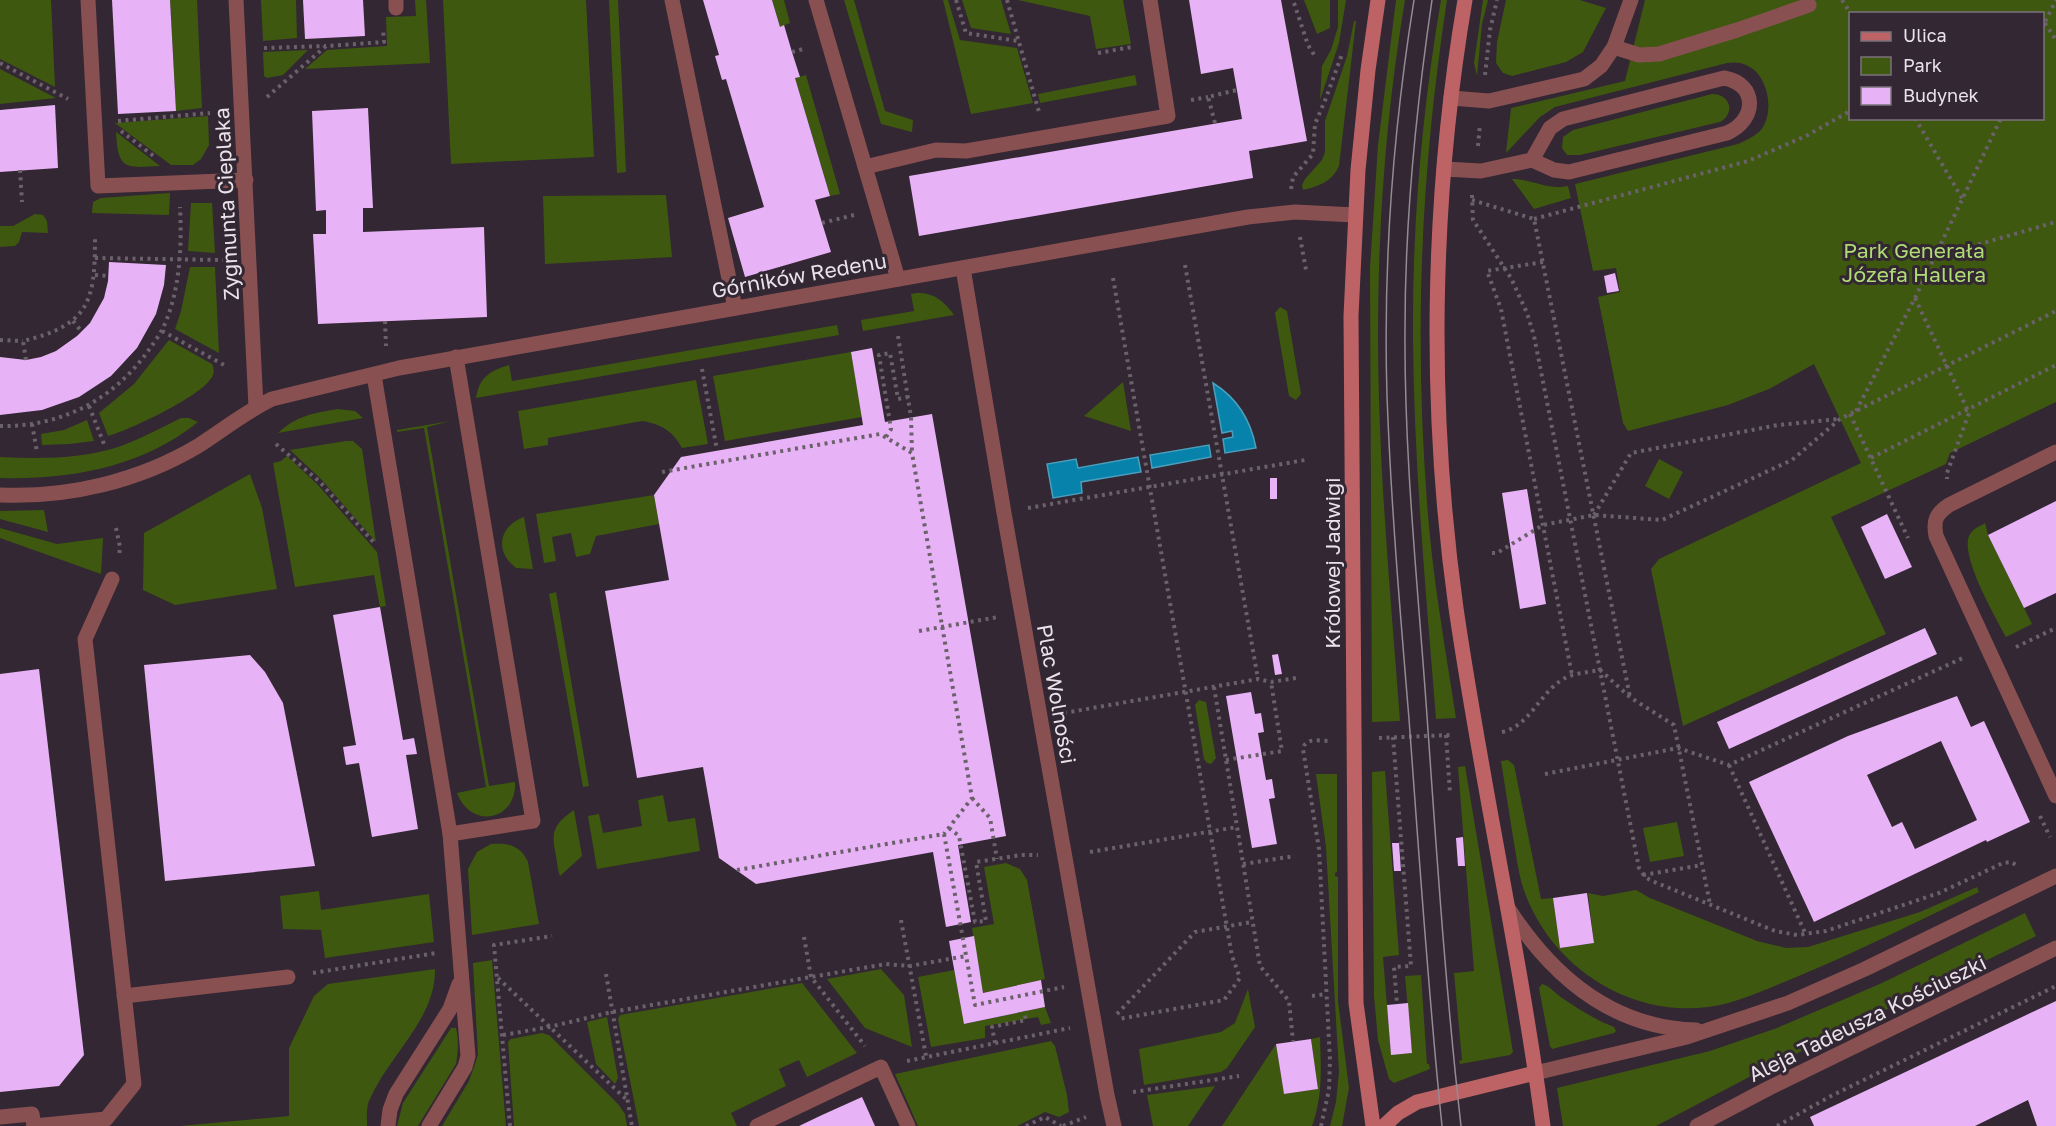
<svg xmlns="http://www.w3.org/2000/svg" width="2056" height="1126" font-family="'Golos Text',sans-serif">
<rect width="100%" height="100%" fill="#322732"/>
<g fill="#3e5810" fill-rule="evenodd">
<polygon points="0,0 51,0 55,87 0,59"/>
<polygon points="170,0 197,0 202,108 176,111"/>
<polygon points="261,0 296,0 297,38 263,41"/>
<polygon points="415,0 426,0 430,63 305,69 327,50 387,46 386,17 416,16"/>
<polygon points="443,0 586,0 594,157 451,164"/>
<polygon points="609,0 618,0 626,172 617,173"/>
<polygon points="772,0 784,0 790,23 780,27"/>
<polygon points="844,0 854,0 885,111 913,120 912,132 881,124"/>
<polygon points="943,0 948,0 960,40 1017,48 1033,103 971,114"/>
<polygon points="962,0 1001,0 1011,34 971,28"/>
<polygon points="1018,0 1123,0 1131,44 1096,49 1090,16"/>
<polygon points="1304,0 1330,0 1330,28 1317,34"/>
<polygon points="1338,0 1346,0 1339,43 1320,100 1322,66 1331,50 1338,27"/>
<path d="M1396 0H1405C1383 131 1375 266 1379 399 1382 506 1392 614 1400 721L1372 722 1370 268 1378 145Z"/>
<path d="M1441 0H1447C1421 171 1414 330 1427 502 1432 575 1445 646 1456 718L1436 719C1426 592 1414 466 1413 339 1412 226 1422 111 1441 0Z"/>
<polygon points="1483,0 1488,0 1482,24 1477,76 1474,63"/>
<polygon points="1506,0 1580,0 1606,8 1583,52 1566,62 1512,76 1503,73 1496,63 1497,42"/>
<path d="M1645 0H2056V402L1950 453 1946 464 1831 517 1886 634 1683 726 1651 569 1659 559 1861 463 1814 364 1769 389 1728 405 1628 431 1623 423 1598 297 1620 292 1616 268 1593 271 1575 184 1738 144C1746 140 1753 137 1759 132 1776 115 1769 74 1746 65 1740 62 1734 62 1727 63L1555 107 1540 117 1506 153 1511 108 1625 81ZM1850 14H2042V118H1850Z"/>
<path d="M1354 21H1356L1339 166C1332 182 1319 186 1303 190L1302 185 1305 179 1322 160 1325 152V121L1347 56Z"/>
<polygon points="308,50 283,75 267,78 264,76 263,52"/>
<polygon points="0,69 56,98 0,104"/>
<polygon points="806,75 840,194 830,196 795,78"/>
<polygon points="1135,75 1137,85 1040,103 1038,94"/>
<path d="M1712 94C1730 94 1736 113 1720 122L1580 155H1567L1562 148 1563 137 1573 130Z"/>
<polygon points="208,116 209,145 201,159 193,165 171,165 115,123"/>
<path d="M116 132 160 166C125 168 118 170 116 132Z"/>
<path d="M1512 179C1533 179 1546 190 1568 186L1571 198 1534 209Z"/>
<polygon points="170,193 169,215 92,213 93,202 101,198"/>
<polygon points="666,195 672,257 545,264 543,196"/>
<polygon points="191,203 212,203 215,253 188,251"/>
<polygon points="35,214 43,215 47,221 48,233 22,232 19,242 15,246 0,247 0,226 13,226"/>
<polygon points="190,267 215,267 219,353 175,329 181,311"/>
<path d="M917 293C934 292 945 302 954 315L863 331 861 320 914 311 911 294Z"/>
<polygon points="1280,307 1287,311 1301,394 1296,400 1289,396 1275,313"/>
<path d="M837 325 839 335 476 398C479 377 490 371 509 365L512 381Z"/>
<path d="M169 340 212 364C215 370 214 376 209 381 196 398 130 430 108 436L99 413 134 384Z"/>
<polygon points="851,352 862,417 725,441 713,376"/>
<path d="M696 380 708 444 682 448C673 431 661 424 642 421L548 438V445L524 449 518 411Z"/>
<polygon points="1123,382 1131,431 1084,416"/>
<path d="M337 409 355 411 363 418 278 433C298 415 311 414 337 409Z"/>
<path d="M181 418H189L198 422C143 467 69 480 0 478V457C40 459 83 459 121 446 142 438 161 428 181 418Z"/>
<polygon points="87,420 94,441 69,444 42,445 41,434 64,430"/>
<path d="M451 421 427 427 489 786 515 782C517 821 471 830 457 793L486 787 424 428 397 432V430Z"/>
<polygon points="346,441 353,441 362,449 376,542 321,479 290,450"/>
<polygon points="287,456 317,484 377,552 386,606 380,607 374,575 295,587 273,463 281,461"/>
<polygon points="1659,459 1683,472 1669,499 1645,486"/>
<polygon points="250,474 262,508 277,589 175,605 143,590 144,533"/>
<polygon points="654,495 659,524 596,536 590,554 576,557 571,533 552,537 556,561 544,563 536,514"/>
<polygon points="44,510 48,532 0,519 0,511"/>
<path d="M524 517 533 569 516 568C494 551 499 526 524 517Z"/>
<path d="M1985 523 1988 535 2032 624 2006 637C1996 618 1958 553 1970 534 1973 529 1980 526 1985 523Z"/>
<polygon points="0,528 57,544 103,538 101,574 0,538"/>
<polygon points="556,592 589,786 583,787 549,594"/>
<polygon points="1199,700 1206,702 1216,758 1211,764 1207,763 1204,759 1195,705"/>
<path d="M1508 760 1514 765 1541 899 1553 898 1560 948 1594 943 1588 893 1603 896 1636 890 1650 898 1757 941 1786 948 1808 947 1920 912 1977 887 1979 892C1918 921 1857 952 1794 978 1766 989 1738 1003 1708 1007 1633 1017 1559 971 1529 903 1519 882 1517 859 1513 837 1509 812 1505 786 1501 761Z"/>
<polygon points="1465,766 1513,1052 1510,1055 1460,1064 1459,1061 1462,1060 1454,973 1474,971 1458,767"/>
<polygon points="1385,771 1399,955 1383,957 1391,1054 1412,1053 1405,976 1421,975 1427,1064 1429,1064 1430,1069 1394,1083 1389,1079 1378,1040 1374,996 1372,772"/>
<polygon points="1316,774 1337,774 1337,872 1335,873 1335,876 1338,877 1338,1001 1349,1088 1342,1126 1330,1126 1336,1102 1339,1072 1326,847"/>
<polygon points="663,795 668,822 695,818 700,851 597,869 588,816 599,814 603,833 642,826 638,800"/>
<path d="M574 810 582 856 560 876C557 868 557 859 555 851 551 829 556 823 574 810Z"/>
<polygon points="1677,822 1684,856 1650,862 1643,828"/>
<path d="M491 844C509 843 520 845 528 862L539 924 472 935 468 869 477 852Z"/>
<polygon points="1006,863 1020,869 1027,880 1045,979 983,993 972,928 994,924 984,867"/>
<polygon points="319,891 321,910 429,894 434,942 325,958 321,930 283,929 280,896"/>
<polygon points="2025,913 2036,936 1753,1075 1656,1126 1563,1126 1557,1088 1710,1051 1777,1028 1882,983"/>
<polygon points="492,960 506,1126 442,1126 469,1081 478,1055 473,963"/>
<path d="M435 969C436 1019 389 1055 370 1099 366 1106 367 1118 367 1126H180L289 1116V1048L314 996 328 984Z"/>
<polygon points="881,969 904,995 912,1047 865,1028 827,979"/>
<polygon points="954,970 965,1024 1045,1007 1051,1023 1041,1025 1038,1017 985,1026 985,1038 931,1047 918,977"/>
<polygon points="802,983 857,1053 807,1077 799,1060 779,1069 786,1086 731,1113 737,1126 639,1126 618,1019 620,1015"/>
<path d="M1542 984C1550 986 1555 993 1562 998 1579 1009 1595 1020 1614 1027L1616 1031 1614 1033 1552 1049 1550 1046 1539 988Z"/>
<polygon points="1248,989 1255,1027 1227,1068 1221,1072 1144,1085 1139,1049 1221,1032 1235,1023"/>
<polygon points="607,1017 618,1078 615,1084 596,1064 587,1022"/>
<path d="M451 1028H456C459 1040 458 1053 456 1064L418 1126H397L403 1103Z"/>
<polygon points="542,1033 549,1035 618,1104 625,1114 627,1126 514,1126 508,1042 511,1039"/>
<path d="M1320 1037C1321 1068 1323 1096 1312 1126H1222L1276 1044 1284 1094 1318 1089 1311 1039Z"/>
<polygon points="1051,1041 1055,1046 1067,1095 1069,1112 1059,1117 1045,1112 1017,1126 918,1126 895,1074"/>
<polygon points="1215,1086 1188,1126 1153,1126 1147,1095"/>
</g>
<g fill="#0782aa" stroke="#4b9fbd" stroke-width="1.5">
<path d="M1213 383C1237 398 1251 421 1256 448L1225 453 1223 439 1233 437 1232 431 1222 433Z"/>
<polygon points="1209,445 1211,457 1152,468 1150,455"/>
<polygon points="1138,457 1141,472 1081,482 1082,493 1053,498 1047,464 1076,459 1078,468"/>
</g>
<g fill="#e8b2f6" fill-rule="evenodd">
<polygon points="112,0 170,0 176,111 118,114"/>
<polygon points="303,0 363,0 365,36 305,39"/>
<polygon points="703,0 772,0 780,27 784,25 792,52 800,77 795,78 830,196 815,200 831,252 745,277 728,218 764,207 726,79 722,80 715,56 719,55"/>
<polygon points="1189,0 1281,0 1307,141 1249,151 1253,178 919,236 909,176 1242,119 1233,68 1201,74"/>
<polygon points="55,105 58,168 0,172 0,110"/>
<polygon points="368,108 373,208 363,208 363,232 484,227 487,317 318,324 313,234 326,234 326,210 316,211 312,111"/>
<polygon points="109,262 166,265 164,285 156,314 137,348 111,376 79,397 42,410 0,415 0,357 26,360 41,357 56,351 77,336 90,323 104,298 108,281"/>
<polygon points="1615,273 1619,291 1607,293 1604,276"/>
<polygon points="872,348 885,422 932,414 1006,836 958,845 971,922 946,927 933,852 756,884 719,858 703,767 637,778 605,591 669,580 654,495 681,457 863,425 851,352"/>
<rect x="1270" y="478" width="7" height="21"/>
<polygon points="1527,489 1546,604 1520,609 1502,493"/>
<polygon points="2056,501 2056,593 2024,608 1988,535"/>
<polygon points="1887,514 1912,567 1885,579 1861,527"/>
<polygon points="380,607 403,740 414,738 417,754 406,755 418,829 372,837 359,763 346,765 343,747 356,745 333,615"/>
<polygon points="1925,628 1937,654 1729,749 1717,722"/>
<polygon points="1278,654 1282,674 1275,675 1272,655"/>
<polygon points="250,655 265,672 283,703 315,866 165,881 144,665"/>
<polygon points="39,669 84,1055 59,1086 0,1092 0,674"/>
<polygon points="1251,692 1255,714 1261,713 1264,732 1258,733 1266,780 1272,779 1275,798 1269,799 1277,844 1252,848 1226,696"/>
<path d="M1957 696 1971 727 1984 721 2030 822 1987 842 1986 840 1814 922 1749 782 1848 736ZM1941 741 1977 820 1915 849 1902 822 1892 827 1867 775Z"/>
<polygon points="1463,837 1465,866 1458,866 1456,838"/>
<polygon points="1392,843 1399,843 1401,871 1394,871"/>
<polygon points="1587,893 1594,943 1560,948 1553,898"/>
<polygon points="974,936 983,993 1041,980 1045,1007 964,1024 949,941"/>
<polygon points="2056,1001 2056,1126 2037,1126 2028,1100 1975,1126 1814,1126 1810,1117"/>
<polygon points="1408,1003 1412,1053 1391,1055 1387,1005"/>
<polygon points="1311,1039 1318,1089 1284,1094 1276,1044"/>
<polygon points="862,1097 875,1126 799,1126 822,1115"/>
</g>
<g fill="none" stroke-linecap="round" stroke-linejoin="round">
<g stroke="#6b616b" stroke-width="4" stroke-dasharray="3 4.5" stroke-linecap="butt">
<polyline points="956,0 966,33 1018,41"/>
<polyline points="1007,0 1039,112"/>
<polyline points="1842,0 1851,14"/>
<polyline points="1294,3 1308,45 1316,58"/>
<polyline points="2045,23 2056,40"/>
<polyline points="2042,28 2056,0"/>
<polyline points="264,48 326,46"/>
<polyline points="792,52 803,49"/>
<polyline points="1098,53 1132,47"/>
<polyline points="0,63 68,99"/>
<polyline points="1485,75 1490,30 1497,0"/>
<polyline points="267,97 326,46 384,42 383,30"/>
<polyline points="1191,100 1208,97"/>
<polyline points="1915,118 1963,200"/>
<polyline points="118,121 210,113"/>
<polyline points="1215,123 1208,97 1237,90"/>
<polyline points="121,131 155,157"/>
<polyline points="1478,146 1480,124"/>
<polyline points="20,170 22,202"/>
<polyline points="1291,189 1293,177 1313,154 1315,124 1326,98 1342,54"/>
<polyline points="1472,195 1473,220 1511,278 1527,313 1534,336 1639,868 1645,877 1652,881 1775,931 1797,935 1826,931 1939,893 2003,863 2011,862 2018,866"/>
<polyline points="1472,200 1534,219 1630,697"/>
<polyline points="1534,219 1748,161 1806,136 1850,111"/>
<polyline points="822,223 854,215"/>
<polyline points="1300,237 1306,270"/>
<polyline points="1935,257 2056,222"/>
<polyline points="95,258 223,260"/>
<polyline points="1543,262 1487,271 1501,309 1572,675"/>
<polyline points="1185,265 1258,679"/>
<polyline points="95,275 108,276"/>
<polyline points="1113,278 1232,956 1240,978 1224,1000 1119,1019"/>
<polyline points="1915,298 1969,413 1947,473 1947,479"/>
<polyline points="73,321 82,332"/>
<polyline points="385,321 386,346"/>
<polyline points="162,331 226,366"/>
<polyline points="898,336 911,417 912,453"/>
<polyline points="0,340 23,341"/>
<path d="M26 360 23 341C89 325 95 302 95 239"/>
<polyline points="702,369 717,450"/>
<polyline points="89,406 104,444"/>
<polyline points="1856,411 1915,298 2001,118"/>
<polyline points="1850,414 1908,538"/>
<polyline points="32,424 37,452"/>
<path d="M0 426C61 427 113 400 148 351 153 344 159 336 163 328 180 292 182 247 180 207"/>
<polyline points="886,437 891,429 879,355 890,353 898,399 908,397"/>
<polyline points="276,444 320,482 376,545"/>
<polyline points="1871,458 2056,365"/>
<polyline points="662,472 880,434 912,453 972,798 944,834"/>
<polyline points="1028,508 1305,460"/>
<polyline points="1594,515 1631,453 1778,425 1839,419"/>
<polyline points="116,528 120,547 119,557"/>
<polyline points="1492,553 1497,553 1543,525 1594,515 1662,520 1792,460 1840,419 2056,311"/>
<polyline points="919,631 998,617"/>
<polyline points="2016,647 2056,628"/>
<polyline points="1214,687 1260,966 1289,1001 1293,1041"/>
<polyline points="1064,713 1258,679 1271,682 1296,678"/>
<path d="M1502 732C1531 726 1541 689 1567 677 1577 673 1589 672 1600 670L1631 698 1674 725 1710 904"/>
<polyline points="1446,735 1450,793"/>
<polyline points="1393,737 1411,966 1394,967 1397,1004"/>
<polyline points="1379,738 1450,735"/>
<polyline points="1226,760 1282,751 1271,682"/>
<polyline points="1729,765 1806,935"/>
<polyline points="1545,774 1678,748 1729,765 1965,657"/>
<polyline points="972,798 990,818 997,859"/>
<polyline points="2040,816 2050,837"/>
<polyline points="949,828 959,836 975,922 986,921 976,862 1021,855 1038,855"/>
<polyline points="1090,852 1237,827"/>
<polyline points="1243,864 1295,856"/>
<polyline points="737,870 944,834 975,1005 1064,987"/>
<polyline points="1643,875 1702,865"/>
<polyline points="901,920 926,1056"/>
<polyline points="804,937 811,977 865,1046"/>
<polyline points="313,973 436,953"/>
<polyline points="606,974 632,1126"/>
<polyline points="498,978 628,1101"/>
<polyline points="1312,996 1326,994"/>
<polyline points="1117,1014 1195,932 1252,922"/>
<polyline points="503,1035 549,1027 612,1012 811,977 886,964 910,966 966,956"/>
<polyline points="995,1043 992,1027 1026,1020 1024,1011"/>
<polyline points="907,1061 1070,1028"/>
<polyline points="1133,1092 1239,1076"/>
<polyline points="510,1126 494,945 552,936"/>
<polyline points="1026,1126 1045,1117 1061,1126"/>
<polyline points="1063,1126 1086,1117"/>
<path d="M1321 1126 1329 1090 1330 1060 1319 849 1303 749C1305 737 1320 741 1330 741"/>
<polyline points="1777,1126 1831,1096 2056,986"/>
</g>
<g stroke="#895052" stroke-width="15">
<polyline points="88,0 98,186 246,180"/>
<polyline points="396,0 396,8"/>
<polyline points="672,0 735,308"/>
<polyline points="1614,47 1639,55 1659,54 1737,30 1809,5"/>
<polyline points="1451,98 1489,101 1584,79 1601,66 1614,47 1631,0"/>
<polyline points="865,167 936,150 966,151 1168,116 1150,0"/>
<path d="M1444 169 1481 171 1532 160 1554 170 1569 172 1727 133C1757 120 1758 84 1724 78L1563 119 1550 128 1532 160"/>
<polyline points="963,268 1004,513 1107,1095 1114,1126"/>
<polyline points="374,375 450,834 468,1056 465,1067 429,1126"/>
<path d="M2056 452 1949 505C1936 514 1933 520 1936 536L2056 796"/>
<polyline points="450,834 533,821 456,357"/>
<polyline points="0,1117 32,1114 34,1126"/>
<polyline points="388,1126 390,1110 396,1094 450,1009 459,984"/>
<polyline points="757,1126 881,1067 908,1126"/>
</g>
<g stroke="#895052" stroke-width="15">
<polyline points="124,996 288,977"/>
<polyline points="34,1126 106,1119 134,1084 85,639 112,579"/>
</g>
<g stroke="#895052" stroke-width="15">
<polyline points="236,0 256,407"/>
<polyline points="816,0 898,279"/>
<path d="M0 495C69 498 139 481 198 446 223 430 245 412 272 399L399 368 1248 217 1295 212 1355 215"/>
</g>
<g stroke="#895052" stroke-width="15">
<path d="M1508 908C1551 975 1611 1028 1696 1030"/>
<polyline points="1535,1073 1687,1037 1788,1003 1865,969 2056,876"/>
<polyline points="1697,1126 1769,1088 2056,948"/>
</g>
<g stroke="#bd6366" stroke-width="15">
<path d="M1465 0C1431 200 1428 407 1456 608 1481 781 1520 953 1543 1126"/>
<polyline points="1373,1126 1356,1003 1351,316 1358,170 1368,70 1378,0"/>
<polyline points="1384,1126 1398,1113 1417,1102 1535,1073"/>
</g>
<g stroke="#948b94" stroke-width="1.5">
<path d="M1414 0C1393 131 1383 264 1387 396 1391 504 1400 611 1409 719 1419 854 1428 991 1442 1126"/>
<path d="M1432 0C1416 109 1405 218 1405 328 1404 453 1417 577 1426 702 1436 843 1445 985 1461 1126"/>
</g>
</g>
<g text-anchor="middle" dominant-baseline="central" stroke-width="6" stroke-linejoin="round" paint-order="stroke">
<g font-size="21" fill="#e9e2e9" stroke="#322732">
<text transform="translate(226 204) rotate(-93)">Zygmunta Cieplaka</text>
<text transform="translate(799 275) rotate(-10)">Górników Redenu</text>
<text transform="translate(1332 563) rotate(-90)">Królowej Jadwigi</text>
<text transform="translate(1057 694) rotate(80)">Plac Wolności</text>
<text transform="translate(1867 1018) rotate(-26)">Aleja Tadeusza Kościuszki</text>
</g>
<g font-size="21" fill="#b0dc75" stroke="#322732">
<text x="1914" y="250">Park Generała<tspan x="1914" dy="24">Józefa Hallera</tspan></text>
</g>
</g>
<rect x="1849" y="12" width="195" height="108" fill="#322732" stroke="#7b727b" stroke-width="1.5"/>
<rect x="1861" y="32" width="30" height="9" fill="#bd6366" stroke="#7b727b" stroke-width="1.5"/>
<text x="1903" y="42" font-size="18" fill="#e9e2e9">Ulica</text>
<rect x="1861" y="57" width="30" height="18" fill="#3e5810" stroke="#7b727b" stroke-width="1.5"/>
<text x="1903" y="72" font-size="18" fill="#e9e2e9">Park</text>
<rect x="1861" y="87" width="30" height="18" fill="#e8b2f6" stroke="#7b727b" stroke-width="1.5"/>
<text x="1903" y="102" font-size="18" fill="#e9e2e9">Budynek</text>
</svg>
